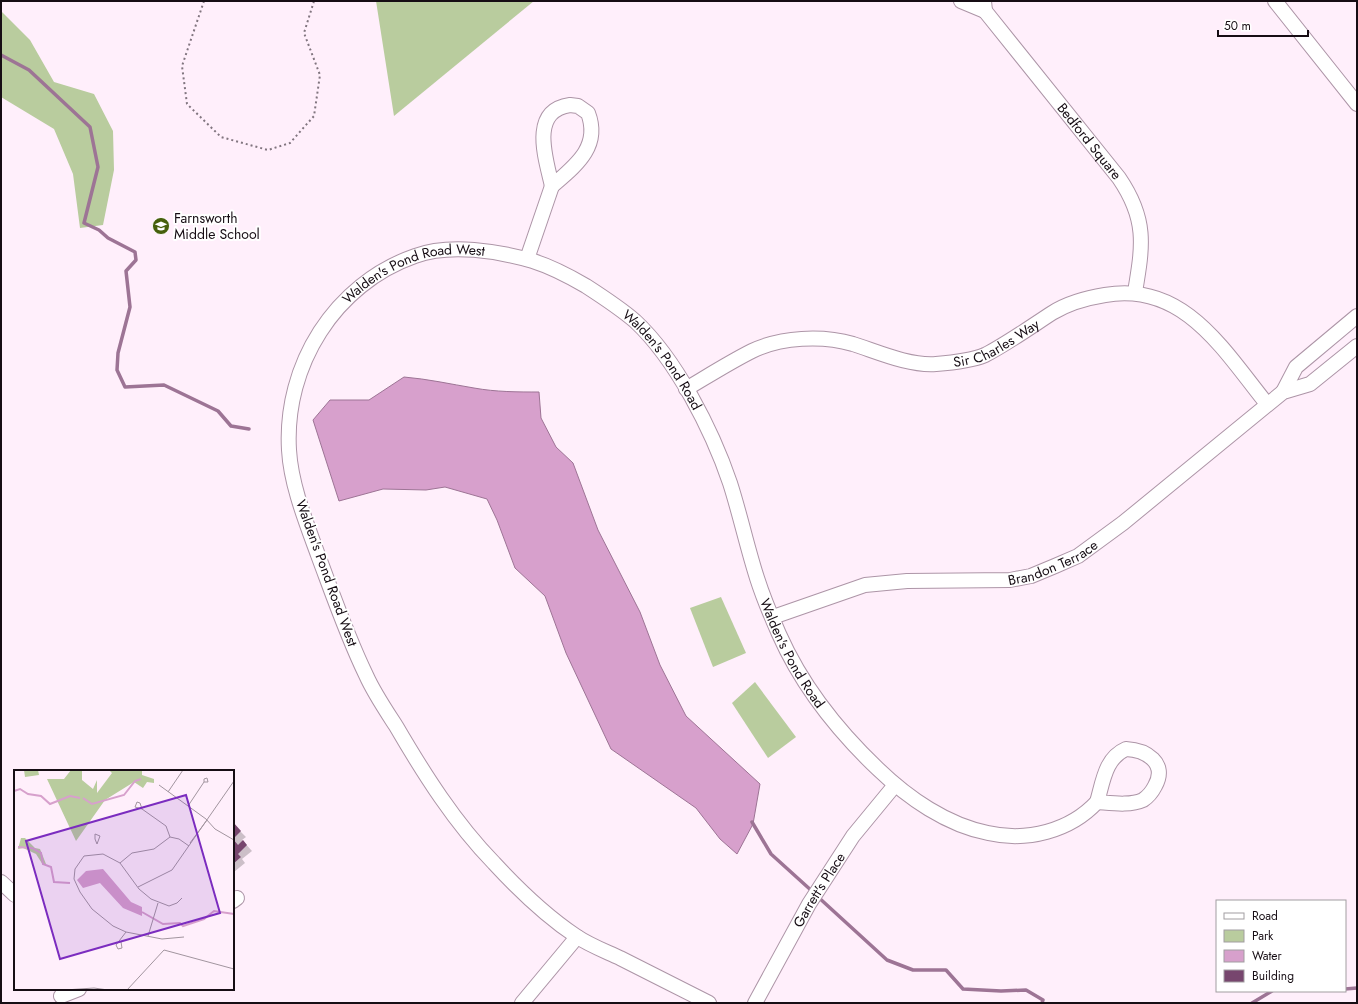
<svg xmlns="http://www.w3.org/2000/svg" width="1358" height="1004" font-family="Jost,sans-serif">
<rect width="100%" height="100%" fill="#ffeffb"/>
<g fill="#b9cc9e">
<polygon points="376,1 534,1 394,116"/>
<polygon points="1,11 30,40 54,82 94,94 113,131 114,170 103,225 80,228 73,174 54,129 1,97"/>
<polygon points="721,597 746,653 713,667 690,608"/>
<polygon points="755,682 796,737 768,758 732,703"/>
</g>
<path fill="#d7a0cc" stroke="#9d7495" d="M404 377C428 379 450 384 474 388 496 392 518 392 539 392L541 418 556 447 573 463 598 530 640 612 660 665 686 716 760 784 753 824 737 854 720 839 696 808 611 749 566 653 545 596 515 568 497 520 487 499 445 487 426 490 383 489 339 501 313 420 330 400H369Z"/>
<polygon fill="#0003" points="233,824 246,837 242,840 252,851 242,859 245,863 234,872"/>
<g fill="none" stroke-linecap="round" stroke-linejoin="round">
<g stroke="#9d7495" stroke-width="3.5">
<polyline points="1,55 29,70 90,127 98,167 84,223 99,230 108,238 135,252 136,260 126,271 130,307 118,353 117,370 125,387 164,385 218,411 231,426 249,429"/>
<polyline points="752,822 771,854 813,892"/>
<polyline points="817,896 887,960 913,970 946,970 963,989 1001,991 1026,990 1043,1000 1042,1003"/>
<polyline points="1345,989 1357,988"/>
<polyline points="1252,1003 1272,991"/>
</g>
</g>
<polygon fill="#77466e" points="233,822 241,831 233,839 238,845 243,840 247,845 238,854 241,857 233,864"/>
<g fill="none" stroke-linecap="round" stroke-linejoin="round">
<g stroke="#ad95a7" stroke-width="16">
<g id="minor">
<polyline points="961,1 985,11 984,1"/>
<polyline points="1275,1 1357,104"/>
<path id="s1" d="M985 11 1119 178C1147 219 1143 245 1135 292"/>
<path d="M570 105 578 106 588 113C601 147 575 166 552 186 546 159 529 111 570 105Z"/>
<polyline points="527,259 552,186"/>
<path id="s2" d="M686 389C708 376 730 362 752 351 781 337 822 335 853 344 878 352 909 366 936 364 949 363 973 360 985 355 1005 345 1032 326 1052 313 1068 303 1086 298 1105 295 1184 281 1224 351 1267 404"/>
<polyline points="1283,392 1296,367 1357,316"/>
<path id="s3" d="M773 617 865 585 907 581 1010 580 1031 576 1055 566 1078 556 1123 523 1283 392 1310 384 1357 346"/>
<path d="M1126 749C1146 750 1168 763 1155 786 1152 792 1149 796 1143 800 1130 806 1111 803 1097 802 1103 782 1105 758 1126 749Z"/>
<polyline points="1,882 15,895"/>
<polyline points="233,901 237,898"/>
<polyline points="61,996 79,989"/>
<polyline points="522,1003 577,937"/>
<path id="s4" d="M709 1003C679 988 650 973 620 958 605 951 589 945 576 936 546 916 518 889 494 863 455 823 424 774 396 726 385 709 374 693 366 675 347 636 333 595 318 555 306 522 291 485 289 450 284 365 335 284 415 256 450 243 498 251 533 261 552 267 569 276 586 286 603 297 620 308 635 321 676 359 712 430 730 483 740 514 747 547 757 578 763 597 771 616 779 634 802 686 837 730 878 769 908 798 947 825 988 833 1027 842 1070 831 1097 802"/>
<path id="s5" d="M755 1003 809 904 853 836 895 785"/>
</g>
</g>
<polyline stroke="#81757f" stroke-width="2" stroke-dasharray="2 3" stroke-linecap="butt" points="204,1 182,66 187,104 221,137 268,150 290,143 314,116 320,75 304,33 314,1"/>
<use href="#minor" stroke="#fff" stroke-width="14"/>
</g>
<defs>
<g id="school-disc" transform="scale(0.9)"><circle r="9.5" fill="#465f0c" stroke="#fff"/><path d="M0-5L7-2L0 1L-7-2ZM-4 1L0 2.5L4 1V4Q0 6-4 4Z" fill="#fff"/></g>
</defs>
<g fill-rule="evenodd">
<use href="#school-disc" x="161" y="226"/>
</g>
<g text-anchor="middle" dominant-baseline="central" stroke-width="4" stroke-linejoin="round" paint-order="stroke">
<g font-size="14" fill="#160d14" stroke="#fff">
<text stroke="none"><textPath href="#s1" startOffset="167">Bedford Square</textPath></text>
<text stroke="none"><textPath href="#s4" startOffset="967">Walden's Pond Road West</textPath></text>
<text stroke="none"><textPath href="#s2" startOffset="330">Sir Charles Way</textPath></text>
<text stroke="none"><textPath href="#s4" startOffset="1260">Walden's Pond Road</textPath></text>
<text stroke="none"><textPath href="#s3" startOffset="289">Brandon Terrace</textPath></text>
<text transform="translate(327 573) rotate(70)">Walden's Pond Road West</text>
<text stroke="none"><textPath href="#s4" startOffset="1584">Walden's Pond Road</textPath></text>
<text stroke="none"><textPath href="#s5" startOffset="130">Garrett's Place</textPath></text>
</g>
<g font-size="14" fill="#160d14" stroke="#fff" text-anchor="start">
<text x="174" y="218">Farnsworth<tspan x="174" dy="16">Middle School</tspan></text>
</g>
</g>
<g transform="translate(14 770)">
<rect width="220" height="220" fill="#ffeffb"/>
<path d="M10 0H24L25 5 11 7ZM57 0H68V10L79 19 83 10V23L98 3 95 0H128V5L140 9V13L133 12 129 18 120 12 91 30 62 71 33 9H50ZM7 68H11L21 78 26 79 32 94 29 95 22 84 9 78 4 79Z" fill="#b9cc9e"/>
<path d="M89 99 117 132 128 137V146L109 138 86 113 69 118 63 110 72 101Z" fill="#d7a0cc"/>
<path fill="none" stroke="#d7a0cc" stroke-width="2" d="M0 21 6 19 14 24 27 26 36 34 56 26 66 28M69 28 78 34 110 25 121 11 127 9M4 77 18 78 27 83 29 94 37 97 40 112 56 113M128 142 149 154 166 153 169 156 190 149 200 141 220 144"/>
<path fill="none" stroke="#a2959f" stroke-width="1" d="M145 15 192 49 201 59 220 70M154 22 169 0M123 32 126 33 128 39 121 37ZM174 36 190 12V9L193 8 194 12H190M128 39 152 56 156 67M81 64 86 66 83 74 81 69ZM176 73 193 50M106 93 118 83 140 79 156 67 165 69 175 76M124 117 158 100 220 11M168 128 163 133 155 136 137 129 125 119 106 93 89 84 70 86 61 99 60 109 66 122 78 139 99 156 112 162 148 169 170 167M134 166 144 133M107 172 108 178 104 179 102 175 112 162M51 220 80 218 94 220M113 220 150 180 220 199"/>
<path fill="#7b2cbf" fill-opacity="0.15" stroke="#7b2cbf" stroke-width="2" d="M172 25 206 143 46 189 12 71Z"/>
<rect width="220" height="220" fill="none" stroke="#160d14" stroke-width="2"/>
</g>
<rect width="1358" height="1004" fill="none" stroke="#160d14" stroke-width="4"/>
<rect x="1216" y="900" width="130" height="92" fill="#ffffff" stroke="#a29ea1"/>
<rect x="1224" y="913" width="20" height="6" fill="#ffffff" stroke="#a29ea1"/>
<text x="1252" y="920" font-size="12" fill="#160d14">Road</text>
<rect x="1224" y="930" width="20" height="12" fill="#b9cc9e" stroke="#a29ea1"/>
<text x="1252" y="940" font-size="12" fill="#160d14">Park</text>
<rect x="1224" y="950" width="20" height="12" fill="#d7a0cc" stroke="#a29ea1"/>
<text x="1252" y="960" font-size="12" fill="#160d14">Water</text>
<rect x="1224" y="970" width="20" height="12" fill="#77466e" stroke="#a29ea1"/>
<text x="1252" y="980" font-size="12" fill="#160d14">Building</text>
<path d="M1218 30v6h90v-6" fill="none" stroke="#160d14" stroke-width="2"/>
<text x="1224" y="30" font-size="12" fill="#160d14" stroke="#ffffff" stroke-width="3" paint-order="stroke">50 m</text>
</svg>
